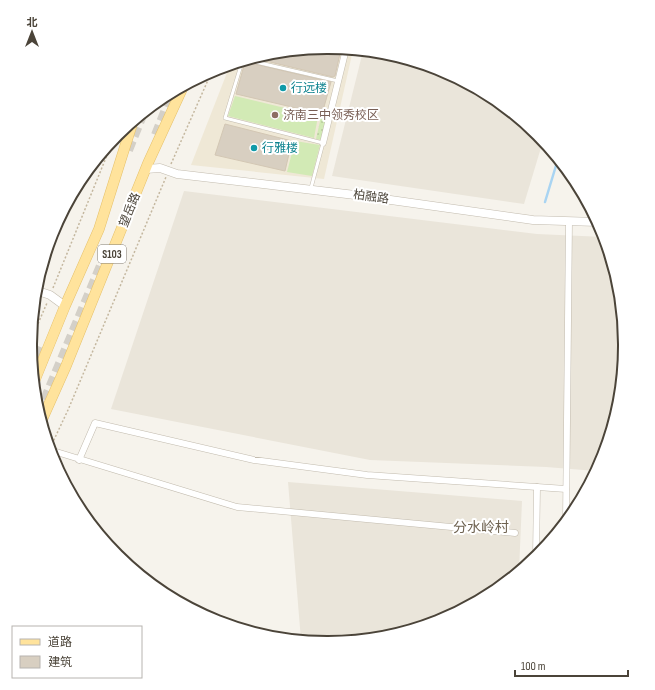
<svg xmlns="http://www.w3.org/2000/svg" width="655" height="690" font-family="'Sofia Sans Condensed','Noto Sans SC',sans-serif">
<defs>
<pattern id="grass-dots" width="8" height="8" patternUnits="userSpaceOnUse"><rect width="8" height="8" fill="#d2eab5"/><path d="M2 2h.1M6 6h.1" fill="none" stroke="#b6ca9c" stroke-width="1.8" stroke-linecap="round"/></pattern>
</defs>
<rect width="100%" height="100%" fill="#f6f3ec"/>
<g fill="#eae5da">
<polygon points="363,51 386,53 442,70 493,98 538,135 543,141 524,204 332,176"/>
<polygon points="184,191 537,234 604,237 619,287 625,345 619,403 602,459 596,471 546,467 370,460 111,409"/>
<polygon points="288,482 522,501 519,571 493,592 441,620 385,637 327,642 301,640"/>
</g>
<polygon fill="#efe8d6" points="328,48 353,50 324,179 191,165 230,65 270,53"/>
<polygon fill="url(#grass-dots)" points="321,117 327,118 321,140 316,139"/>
<g fill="#d2eab5">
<polygon points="235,96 318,116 314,138 228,116"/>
<polygon points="295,141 320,145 312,176 287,172"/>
</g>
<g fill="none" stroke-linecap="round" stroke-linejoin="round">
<polyline stroke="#a9d4f2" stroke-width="2.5" points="545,202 558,159"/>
</g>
<g fill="#d8cfc1" stroke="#d3c7b4">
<polygon points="328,48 341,49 335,76 333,77 253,58 270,53"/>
<polygon points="245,62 331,82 322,114 236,94"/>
<polygon points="225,124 292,141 285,171 215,155"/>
</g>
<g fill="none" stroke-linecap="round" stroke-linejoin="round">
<g stroke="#d4d0c8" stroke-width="10" stroke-dasharray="10 5" stroke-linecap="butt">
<polyline points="156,135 173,92"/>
<polyline points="128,150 143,113"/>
<polyline points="33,371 43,347"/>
<polyline points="39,414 103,261"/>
</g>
<g stroke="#c2bbae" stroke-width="4">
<g id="service">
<polyline points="247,60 338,81"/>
<polyline points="242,62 225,118 323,143 311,188"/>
</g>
</g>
<g stroke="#c2bbae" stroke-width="7">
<g id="minor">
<polyline points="323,143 346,49"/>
<polyline points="50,450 237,507 515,533"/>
<polyline points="79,460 95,423 254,460 367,475 566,489"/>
<polyline points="566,521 569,221"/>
<polyline points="536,557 537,487"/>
</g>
</g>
<g stroke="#c2bbae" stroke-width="9">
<g id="tertiary">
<polyline points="146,169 160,168 177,174 355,195 533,220 597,222"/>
<polyline points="35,290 50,295 65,306"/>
</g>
</g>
<g stroke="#e6c16a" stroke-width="11">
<g id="primary">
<polyline points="34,382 65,306 99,229 133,121"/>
<polyline points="41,422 66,366 148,163 183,87"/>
</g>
</g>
<g stroke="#c4b79f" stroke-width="1.5" stroke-dasharray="2 2" stroke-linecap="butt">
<polyline points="171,164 212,71"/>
<polyline points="53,288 114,138"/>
<polyline points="30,342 47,303"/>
<polyline points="52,444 68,410 166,177"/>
</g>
<use href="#service" stroke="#fff" stroke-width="3"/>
<use href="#minor" stroke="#fff" stroke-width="6"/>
<use href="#tertiary" stroke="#fff" stroke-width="8"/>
<use href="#primary" stroke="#ffe39c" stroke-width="10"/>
</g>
<g fill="#0f9aa8" stroke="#fff" stroke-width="1.5">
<circle cx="283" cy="88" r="4"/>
<circle cx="254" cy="148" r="4"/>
</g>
<circle fill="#8d6e63" stroke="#fff" stroke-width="1.5" cx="275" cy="115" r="4"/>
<g text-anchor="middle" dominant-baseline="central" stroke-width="4" stroke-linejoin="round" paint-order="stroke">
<rect fill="#fff" stroke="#817c74" stroke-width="1" x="98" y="245" width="28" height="18" rx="3"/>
<g font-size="11" font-weight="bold" fill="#4b4439">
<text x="112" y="254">S103</text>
</g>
<g font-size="12" fill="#0d838f" stroke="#fff" text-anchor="start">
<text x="291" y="88">行远楼</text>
<text x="262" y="148">行雅楼</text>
</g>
<g font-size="12" fill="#785e54" stroke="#fff" text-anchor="start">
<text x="283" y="115">济南三中领秀校区</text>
</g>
<g font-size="12" fill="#4b4439" stroke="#fff">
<text transform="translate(371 197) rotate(8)">柏融路</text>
<text transform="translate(130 210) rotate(-68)">望岳路</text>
</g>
<g font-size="14" fill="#6e6250" stroke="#fff">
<text x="481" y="527">分水岭村</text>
</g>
</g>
<path d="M0 0H655V690H0ZM327 54H328A290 290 0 0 1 618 344V346A290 290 0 0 1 328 636H327A290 290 0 0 1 37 346V344A290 290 0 0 1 327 54Z" fill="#fff" fill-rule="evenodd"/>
<path fill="none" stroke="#4b4439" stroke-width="2" d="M327 54H328A290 290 0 0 1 618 344V346A290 290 0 0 1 328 636H327A290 290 0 0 1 37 346V344A290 290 0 0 1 327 54Z"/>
<rect x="12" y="626" width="130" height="52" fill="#ffffff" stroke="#b7b4b0"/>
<rect x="20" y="639" width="20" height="6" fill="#ffe39c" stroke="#b7b4b0"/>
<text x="48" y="646" font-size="12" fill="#4b4439">道路</text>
<rect x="20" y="656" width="20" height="12" fill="#d8cfc1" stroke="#b7b4b0"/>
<text x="48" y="666" font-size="12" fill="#4b4439">建筑</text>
<g transform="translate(32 32)" stroke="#ffffff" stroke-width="3" paint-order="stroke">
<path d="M0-3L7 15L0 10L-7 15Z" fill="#4b4439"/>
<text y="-6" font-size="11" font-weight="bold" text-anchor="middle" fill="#4b4439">北</text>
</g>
<path d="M515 670v6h113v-6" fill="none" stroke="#4b4439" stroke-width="2"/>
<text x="521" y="670" font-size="12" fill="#4b4439" stroke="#ffffff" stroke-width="3" paint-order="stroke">100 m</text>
</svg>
